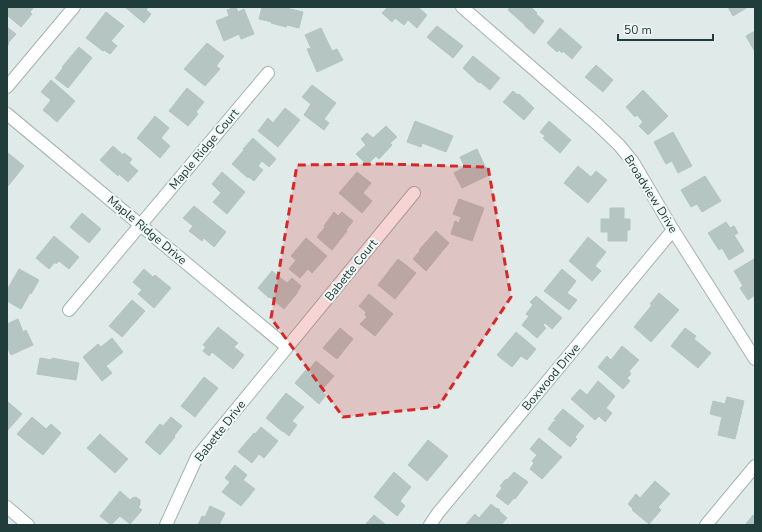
<svg xmlns="http://www.w3.org/2000/svg" width="762" height="532" font-family="'Nunito Sans',sans-serif">
<rect width="100%" height="100%" fill="#e0ebe9"/>
<g fill="#b5c6c2" stroke="#b2c5c1">
<polygon points="7,7 34,7 30,12 32,14 21,27 7,15"/>
<polygon points="125,7 148,7 146,10 151,14 144,23"/>
<polygon points="236,7 238,12 244,9 254,34 241,39 239,34 224,41 216,21 229,16 227,10"/>
<polygon points="262,7 282,7 303,12 299,28 287,25 286,27 271,23 272,22 259,19"/>
<polygon points="388,7 415,7 417,8 418,7 427,15 417,28 408,20 404,25 395,18 392,22 382,13"/>
<polygon points="510,7 531,7 537,13 536,14 544,21 534,34 524,25 525,25 508,10"/>
<polygon points="728,7 748,7 733,16"/>
<polygon points="106,12 124,26 111,41 117,46 110,54 104,50 103,51 86,38"/>
<polygon points="437,26 463,46 453,58 427,37"/>
<polygon points="7,27 16,34 8,43 9,44 7,46"/>
<polygon points="321,28 332,51 337,49 343,60 317,72 307,49 311,48 305,35"/>
<polygon points="560,28 582,47 572,59 563,51 562,53 559,50 557,52 547,43"/>
<polygon points="755,31 755,52 746,36"/>
<polygon points="207,43 224,56 216,66 220,69 205,86 184,69"/>
<polygon points="79,47 92,58 68,88 55,78 63,68 62,67"/>
<polygon points="473,56 500,78 490,90 480,82 479,83 463,68"/>
<polygon points="596,65 613,80 603,92 585,77"/>
<polygon points="51,80 75,101 57,122 43,110 51,100 41,92"/>
<polygon points="312,85 336,103 324,119 329,123 324,130 304,115 311,104 302,97"/>
<polygon points="187,88 204,102 196,112 198,114 188,126 169,111"/>
<polygon points="643,90 668,116 648,135 639,126 643,122 637,115 635,117 626,107"/>
<polygon points="513,91 518,95 519,94 534,108 524,120 503,102"/>
<polygon points="285,108 300,120 278,147 258,131 268,118 273,123"/>
<polygon points="155,116 169,128 161,138 170,146 160,158 137,138"/>
<polygon points="415,121 453,136 446,152 422,143 421,147 407,142"/>
<polygon points="549,121 571,140 560,153 543,138 545,136 540,132"/>
<polygon points="386,126 397,137 390,143 392,145 379,159 376,156 367,165 356,154 366,145 361,139 367,133 373,138"/>
<polygon points="673,132 692,166 678,173 672,161 666,164 654,142"/>
<polygon points="253,138 276,159 269,167 262,161 258,166 263,170 254,181 249,177 248,178 232,164 244,150 243,149"/>
<polygon points="113,146 123,155 124,153 132,159 129,163 138,171 128,182 119,174 118,176 100,160"/>
<polygon points="477,149 489,175 462,188 454,173 465,167 460,157"/>
<polygon points="8,153 24,166 8,186 7,185 7,154"/>
<polygon points="578,166 591,177 596,171 607,180 588,203 564,183"/>
<polygon points="222,172 245,192 227,214 213,202 221,193 212,184"/>
<polygon points="357,172 371,183 363,193 372,201 362,213 339,193"/>
<polygon points="705,176 721,201 702,212 697,204 691,207 681,190"/>
<polygon points="459,199 484,208 472,241 451,234 455,221 459,223 461,217 453,214"/>
<polygon points="194,206 226,232 214,247 204,238 202,241 189,231 193,226 183,218"/>
<polygon points="610,208 624,208 624,219 630,219 630,230 627,230 627,241 608,241 608,232 601,232 601,219 610,219"/>
<polygon points="334,212 338,216 342,212 353,221 346,230 347,231 332,250 317,237 325,227 324,226"/>
<polygon points="82,213 101,229 89,243 70,227"/>
<polygon points="726,222 730,228 734,226 738,233 734,235 744,251 729,260 722,248 719,250 708,233"/>
<polygon points="436,231 449,243 426,271 413,259 420,251 419,250"/>
<polygon points="54,236 79,257 69,269 59,261 56,264 55,262 49,269 36,258"/>
<polygon points="588,237 606,252 595,266 601,271 592,281 569,261"/>
<polygon points="306,238 327,256 312,273 308,269 300,278 289,269 296,260 291,256"/>
<polygon points="398,259 416,273 395,299 378,285"/>
<polygon points="754,259 755,295 748,300 740,288 743,286 734,271"/>
<polygon points="19,269 39,280 31,294 30,293 21,309 7,301 7,290"/>
<polygon points="144,269 153,277 155,275 171,288 154,308 138,294 142,290 133,282"/>
<polygon points="562,269 576,281 567,293 577,300 569,310 544,291"/>
<polygon points="272,271 287,283 292,278 301,286 297,292 298,292 284,309 270,297 269,298 258,288"/>
<polygon points="659,293 679,310 651,342 634,327 652,305 650,304"/>
<polygon points="369,294 393,314 375,336 360,324 367,317 365,315 366,312 359,306"/>
<polygon points="536,296 562,318 552,329 545,323 543,325 546,328 537,338 522,325 529,316 526,314 533,305 530,302"/>
<polygon points="132,300 145,311 122,337 109,326"/>
<polygon points="18,319 23,332 26,330 33,345 11,355 7,347 7,324"/>
<polygon points="218,327 238,343 234,347 244,355 233,369 212,352 209,356 203,351 206,347 203,345"/>
<polygon points="340,328 353,339 337,359 323,348"/>
<polygon points="685,328 696,336 694,339 711,353 698,368 671,346"/>
<polygon points="516,332 536,349 527,360 521,356 512,367 497,355"/>
<polygon points="112,338 123,352 106,366 112,373 102,381 83,357 98,344 101,347"/>
<polygon points="622,346 639,360 629,371 631,374 627,378 630,381 623,389 598,367 607,356 611,360"/>
<polygon points="40,358 52,360 52,358 79,363 76,380 37,374"/>
<polygon points="316,361 334,376 321,391 326,395 319,404 295,383 306,370 307,372"/>
<polygon points="204,377 218,388 195,417 181,406"/>
<polygon points="598,381 615,396 606,408 612,413 605,422 599,416 595,420 571,399 580,389 587,395"/>
<polygon points="286,393 304,407 292,421 297,425 289,436 283,431 283,432 266,418"/>
<polygon points="727,397 744,401 735,439 718,435 722,417 710,414 713,401 725,404"/>
<polygon points="8,402 22,414 7,431 7,403"/>
<polygon points="563,409 584,426 575,437 577,439 570,447 548,429 554,421 555,422 556,420 554,419"/>
<polygon points="32,417 46,429 51,424 61,433 43,455 17,434"/>
<polygon points="171,417 182,426 174,436 175,437 160,455 145,442 160,424 163,426"/>
<polygon points="261,427 278,441 264,458 259,454 252,463 238,452 254,433 255,434"/>
<polygon points="100,434 128,459 115,473 87,448"/>
<polygon points="539,438 562,457 542,479 530,469 534,463 532,461 537,455 530,449"/>
<polygon points="428,440 448,456 427,481 408,465"/>
<polygon points="235,465 247,475 243,480 255,489 241,506 222,492 230,482 225,478"/>
<polygon points="394,472 411,487 400,501 405,506 397,516 374,497"/>
<polygon points="514,472 528,482 515,499 514,498 508,505 496,496 502,488 500,486 506,479 507,480"/>
<polygon points="655,481 670,494 658,507 661,510 649,524 632,510 633,509 628,504 636,494 640,498"/>
<polygon points="120,491 130,500 132,498 136,497 140,500 140,505 138,507 142,510 130,524 120,516 111,525 100,516"/>
<polygon points="491,504 497,509 497,508 500,510 499,511 507,518 501,525 467,525 466,524 475,514 479,518"/>
<polygon points="210,506 225,513 219,525 198,525 202,516 205,517"/>
<polygon points="374,515 386,525 365,525"/>
<polygon points="753,515 755,516 755,525 745,525"/>
</g>
<g fill="none" stroke-linecap="round" stroke-linejoin="round">
<g stroke="#a3b3b1" stroke-width="14">
<g id="minor">
<polyline points="462,7 597,124 619,145 633,162 673,230 755,359"/>
<polyline points="7,87 74,7"/>
<polyline points="7,114 287,347"/>
<polyline points="69,310 268,73"/>
<polyline points="7,507 28,525"/>
<polyline points="166,525 197,457 202,451 414,193"/>
<polyline points="430,525 438,513 673,230"/>
<polyline points="706,525 755,466"/>
</g>
</g>
<use href="#minor" stroke="#fff" stroke-width="12"/>
</g>
<path fill="#d62828" fill-opacity="0.2" stroke="#d62828" stroke-width="3" stroke-dasharray="8 5" stroke-linejoin="round" d="M385 164 488 167 511 297 438 407 343 417 271 318 297 165Z"/>
<g text-anchor="middle" dominant-baseline="central" stroke-width="4" stroke-linejoin="round" paint-order="stroke">
<g font-size="12" fill="#203c3b" stroke="#f0f8f6">
<text transform="translate(204 149) rotate(-50)">Maple Ridge Court</text>
<text transform="translate(651 194) rotate(58)">Broadview Drive</text>
<text transform="translate(147 230) rotate(40)">Maple Ridge Drive</text>
<text transform="translate(351 270) rotate(-51)">Babette Court</text>
<text transform="translate(551 377) rotate(-50)">Boxwood Drive</text>
<text transform="translate(220 431) rotate(-52)">Babette Drive</text>
</g>
</g>
<rect width="762" height="532" fill="none" stroke="#203c3b" stroke-width="16"/>
<path d="M618 34v6h95v-6" fill="none" stroke="#203c3b" stroke-width="2"/>
<text x="624" y="34" font-size="12" fill="#203c3b" stroke="#f0f8f6" stroke-width="3" paint-order="stroke">50 m</text>
</svg>
